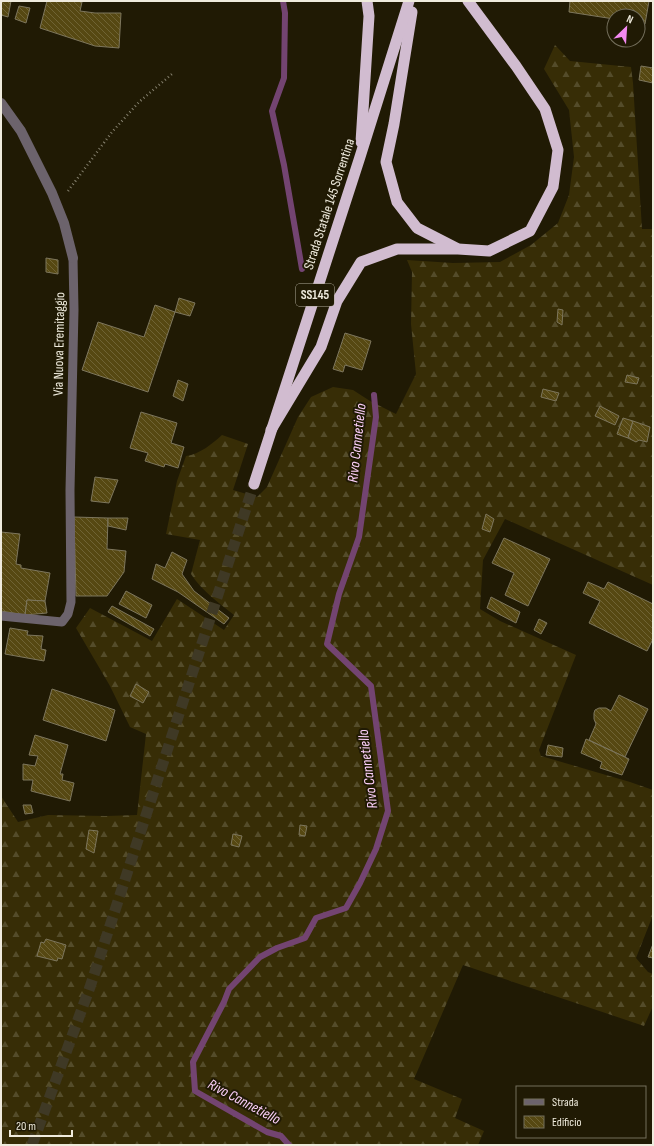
<svg xmlns="http://www.w3.org/2000/svg" width="654" height="1146" font-family="'Sofia Sans Condensed',sans-serif">
<defs>
<pattern id="forest-firs" width="22" height="20" patternUnits="userSpaceOnUse"><rect width="22" height="20" fill="#372d06"/><path d="M5 1l3.5 6h-7zM16 11l3.5 6h-7z" fill="#544c2a"/></pattern>
<pattern id="building-back-hatch" width="6" height="6" patternUnits="userSpaceOnUse"><rect width="6" height="6" fill="#564812"/><path d="M-1 5l2 2M0 0l6 6M5-1l2 2" fill="none" stroke="#6f6334"/></pattern>
</defs>
<rect width="100%" height="100%" fill="#201a04"/>
<path fill="url(#forest-firs)" d="M555 45 570 61 631 67 633 83 642 229H653V585L505 519 483 560 480 609 500 621 576 655 539 750 541 756 630 782 653 790V915L636 958 648 972 653 974V1006L644 1026 463 965 414 1079 462 1099 455 1118 484 1131 478 1145H1V796L18 822 48 815 106 816 137 815 146 734 130 727 110 686 76 628 90 608 152 641 177 599 224 630 234 615C219 603 202 591 191 574L200 540 166 534 177 481 186 456C200 454 212 444 222 435L248 444 233 490 257 497 267 487 298 417 311 397 333 387 353 390 370 401 396 414 416 374 411 324 412 272 407 260 453 263 500 262 531 245 558 223 569 195 574 157 569 110 544 69Z"/>
<g fill="none" stroke-linecap="round" stroke-linejoin="round">
<g stroke="#734471" stroke-width="6">
<polyline points="283,1 285,13 284,78 272,111 284,165 302,269"/>
<polyline points="289,1145 281,1136 267,1132 195,1091 193,1062 224,1002 229,989 260,957 277,948 305,938 316,918 346,908 360,883 376,849 388,811 371,686 327,644 339,594 359,537 376,417 374,395"/>
</g>
</g>
<g fill="url(#building-back-hatch)" stroke="#7d765d">
<polygon points="1,1 11,1 8,17 1,15"/>
<polygon points="47,1 77,1 82,2 80,11 95,13 121,13 119,48 95,46 40,28"/>
<polygon points="570,1 649,1 645,24 638,23 638,16 614,16 614,19 569,12"/>
<polygon points="19,6 30,8 26,23 15,19"/>
<polygon points="641,66 653,68 653,83 639,80"/>
<polygon points="46,258 58,260 58,274 46,272"/>
<polygon points="179,298 195,303 190,316 175,312"/>
<polygon points="155,305 175,312 148,392 82,370 98,322 144,337"/>
<polygon points="558,309 563,310 562,325 557,322"/>
<polygon points="345,333 371,341 362,370 345,365 343,372 333,369"/>
<polygon points="627,375 639,378 637,384 625,382"/>
<polygon points="178,380 188,384 183,401 173,396"/>
<polygon points="543,389 559,393 556,401 541,397"/>
<polygon points="600,406 619,416 615,425 595,416"/>
<polygon points="141,412 177,423 171,443 184,447 178,468 165,464 164,467 145,461 148,453 130,448"/>
<polygon points="623,418 633,421 628,438 617,434"/>
<polygon points="633,421 650,427 647,442 639,440 636,442 628,438"/>
<polygon points="95,477 118,480 109,503 91,501"/>
<polygon points="486,514 494,519 490,532 482,529"/>
<polygon points="74,517 108,518 107,549 126,551 124,572 107,596 76,596"/>
<polygon points="108,518 128,518 126,530 108,526"/>
<polygon points="1,532 20,534 16,564 21,565 21,568 50,573 45,601 27,600 25,615 1,611"/>
<polygon points="504,538 550,559 528,606 505,595 514,573 492,563"/>
<polygon points="172,552 187,560 182,574 194,591 229,618 224,624 178,592 152,579 156,564 165,568"/>
<polygon points="588,582 604,589 608,582 653,604 653,639 647,651 589,623 600,601 583,593"/>
<polygon points="126,591 152,605 146,618 119,604"/>
<polygon points="491,597 520,612 516,623 487,608"/>
<polygon points="27,600 45,601 47,613 25,615"/>
<polygon points="112,606 154,629 150,636 108,612"/>
<polygon points="539,619 547,623 541,634 534,630"/>
<polygon points="10,628 28,631 27,635 43,636 41,649 46,650 44,661 5,654"/>
<polygon points="136,684 149,692 143,703 130,696"/>
<polygon points="52,689 115,710 106,741 43,720"/>
<polygon points="619,695 648,709 625,757 589,740 596,724 594,719 594,713 595,710 599,708 606,708 611,711"/>
<polygon points="35,735 68,745 60,774 63,774 62,780 74,783 70,801 31,791 33,780 23,780 23,764 35,766 38,756 29,755"/>
<polygon points="586,739 629,759 622,775 600,768 602,762 581,753"/>
<polygon points="548,745 563,748 562,757 546,755"/>
<polygon points="23,805 31,805 33,813 25,814"/>
<polygon points="300,825 307,826 305,836 299,835"/>
<polygon points="89,830 98,831 94,853 86,849"/>
<polygon points="233,834 242,836 239,847 231,845"/>
<polygon points="46,939 66,945 62,959 58,958 57,961 37,956 41,942 44,943"/>
<polygon points="653,944 653,958 648,957"/>
</g>
<g fill="none" stroke-linecap="round" stroke-linejoin="round">
<polyline stroke="#3f3925" stroke-width="11" stroke-dasharray="11 5.5" stroke-linecap="butt" points="32,1145 90,987 254,484"/>
<polyline stroke="#85806e" stroke-width="2.5" stroke-dasharray="1 3" stroke-linecap="butt" points="68,191 112,132 139,102 172,74"/>
<polyline stroke="#6c636c" stroke-width="9" points="1,616 62,622 68,614 71,602 70,490 74,310 73,258"/>
<polyline stroke="#6c636c" stroke-width="10" points="1,103 21,131 52,193 64,223 73,258"/>
<g stroke="#d1bcd0" stroke-width="11">
<polyline points="412,12 394,124 386,162 397,202 417,228 456,248"/>
<polyline points="361,142 369,16 367,1"/>
<polyline points="271,430 321,347 337,301 361,262 397,249 458,249 489,251 530,231 553,187 558,150 545,109 516,66 468,1"/>
<polyline points="254,484 359,160 409,1"/>
</g>
</g>
<g text-anchor="middle" dominant-baseline="central" stroke-width="4" stroke-linejoin="round" paint-order="stroke">
<rect fill="#201a04" stroke="#b1ac9c" stroke-width="1" x="296" y="284" width="38" height="22" rx="3"/>
<g font-size="13" font-weight="bold" fill="#efebdd">
<text x="315" y="295">SS145</text>
</g>
<g font-size="14" fill="#efebdd" stroke="#201a04">
<text transform="translate(329 204) rotate(-72)">Strada Statale 145 Sorrentina</text>
<text transform="translate(59 344) rotate(-89)">Via Nuova Eremitaggio</text>
</g>
<g font-size="15" font-style="italic" fill="#fdd1fb" stroke="#201a04">
<text transform="translate(357 443) rotate(-84)">Rivo Cannetiello</text>
<text transform="translate(368 769) rotate(-97)">Rivo Cannetiello</text>
<text transform="translate(244 1102) rotate(28)">Rivo Cannetiello</text>
</g>
</g>
<rect width="654" height="1146" fill="none" stroke="#efebdd" stroke-width="4"/>
<rect x="516" y="1086" width="130" height="52" fill="#201a04" stroke="#736e5b"/>
<rect x="524" y="1099" width="20" height="6" fill="#6c636c" stroke="#736e5b"/>
<text x="552" y="1106" font-size="12" fill="#efebdd">Strada</text>
<rect x="524" y="1116" width="20" height="12" fill="url(#building-back-hatch)" stroke="#736e5b"/>
<text x="552" y="1126" font-size="12" fill="#efebdd">Edificio</text>
<g transform="translate(626 28) rotate(25)"><circle r="19" fill="#201a04" stroke="#736e5b"/>
<path d="M0-3L7 15L0 10L-7 15Z" fill="#f389f1"/>
<text y="-6" font-size="11" font-weight="bold" text-anchor="middle" fill="#efebdd">N</text>
</g>
<path d="M10 1130v6h62v-6" fill="none" stroke="#efebdd" stroke-width="2"/>
<text x="16" y="1130" font-size="12" fill="#efebdd" stroke="#201a04" stroke-width="3" paint-order="stroke">20 m</text>
</svg>
